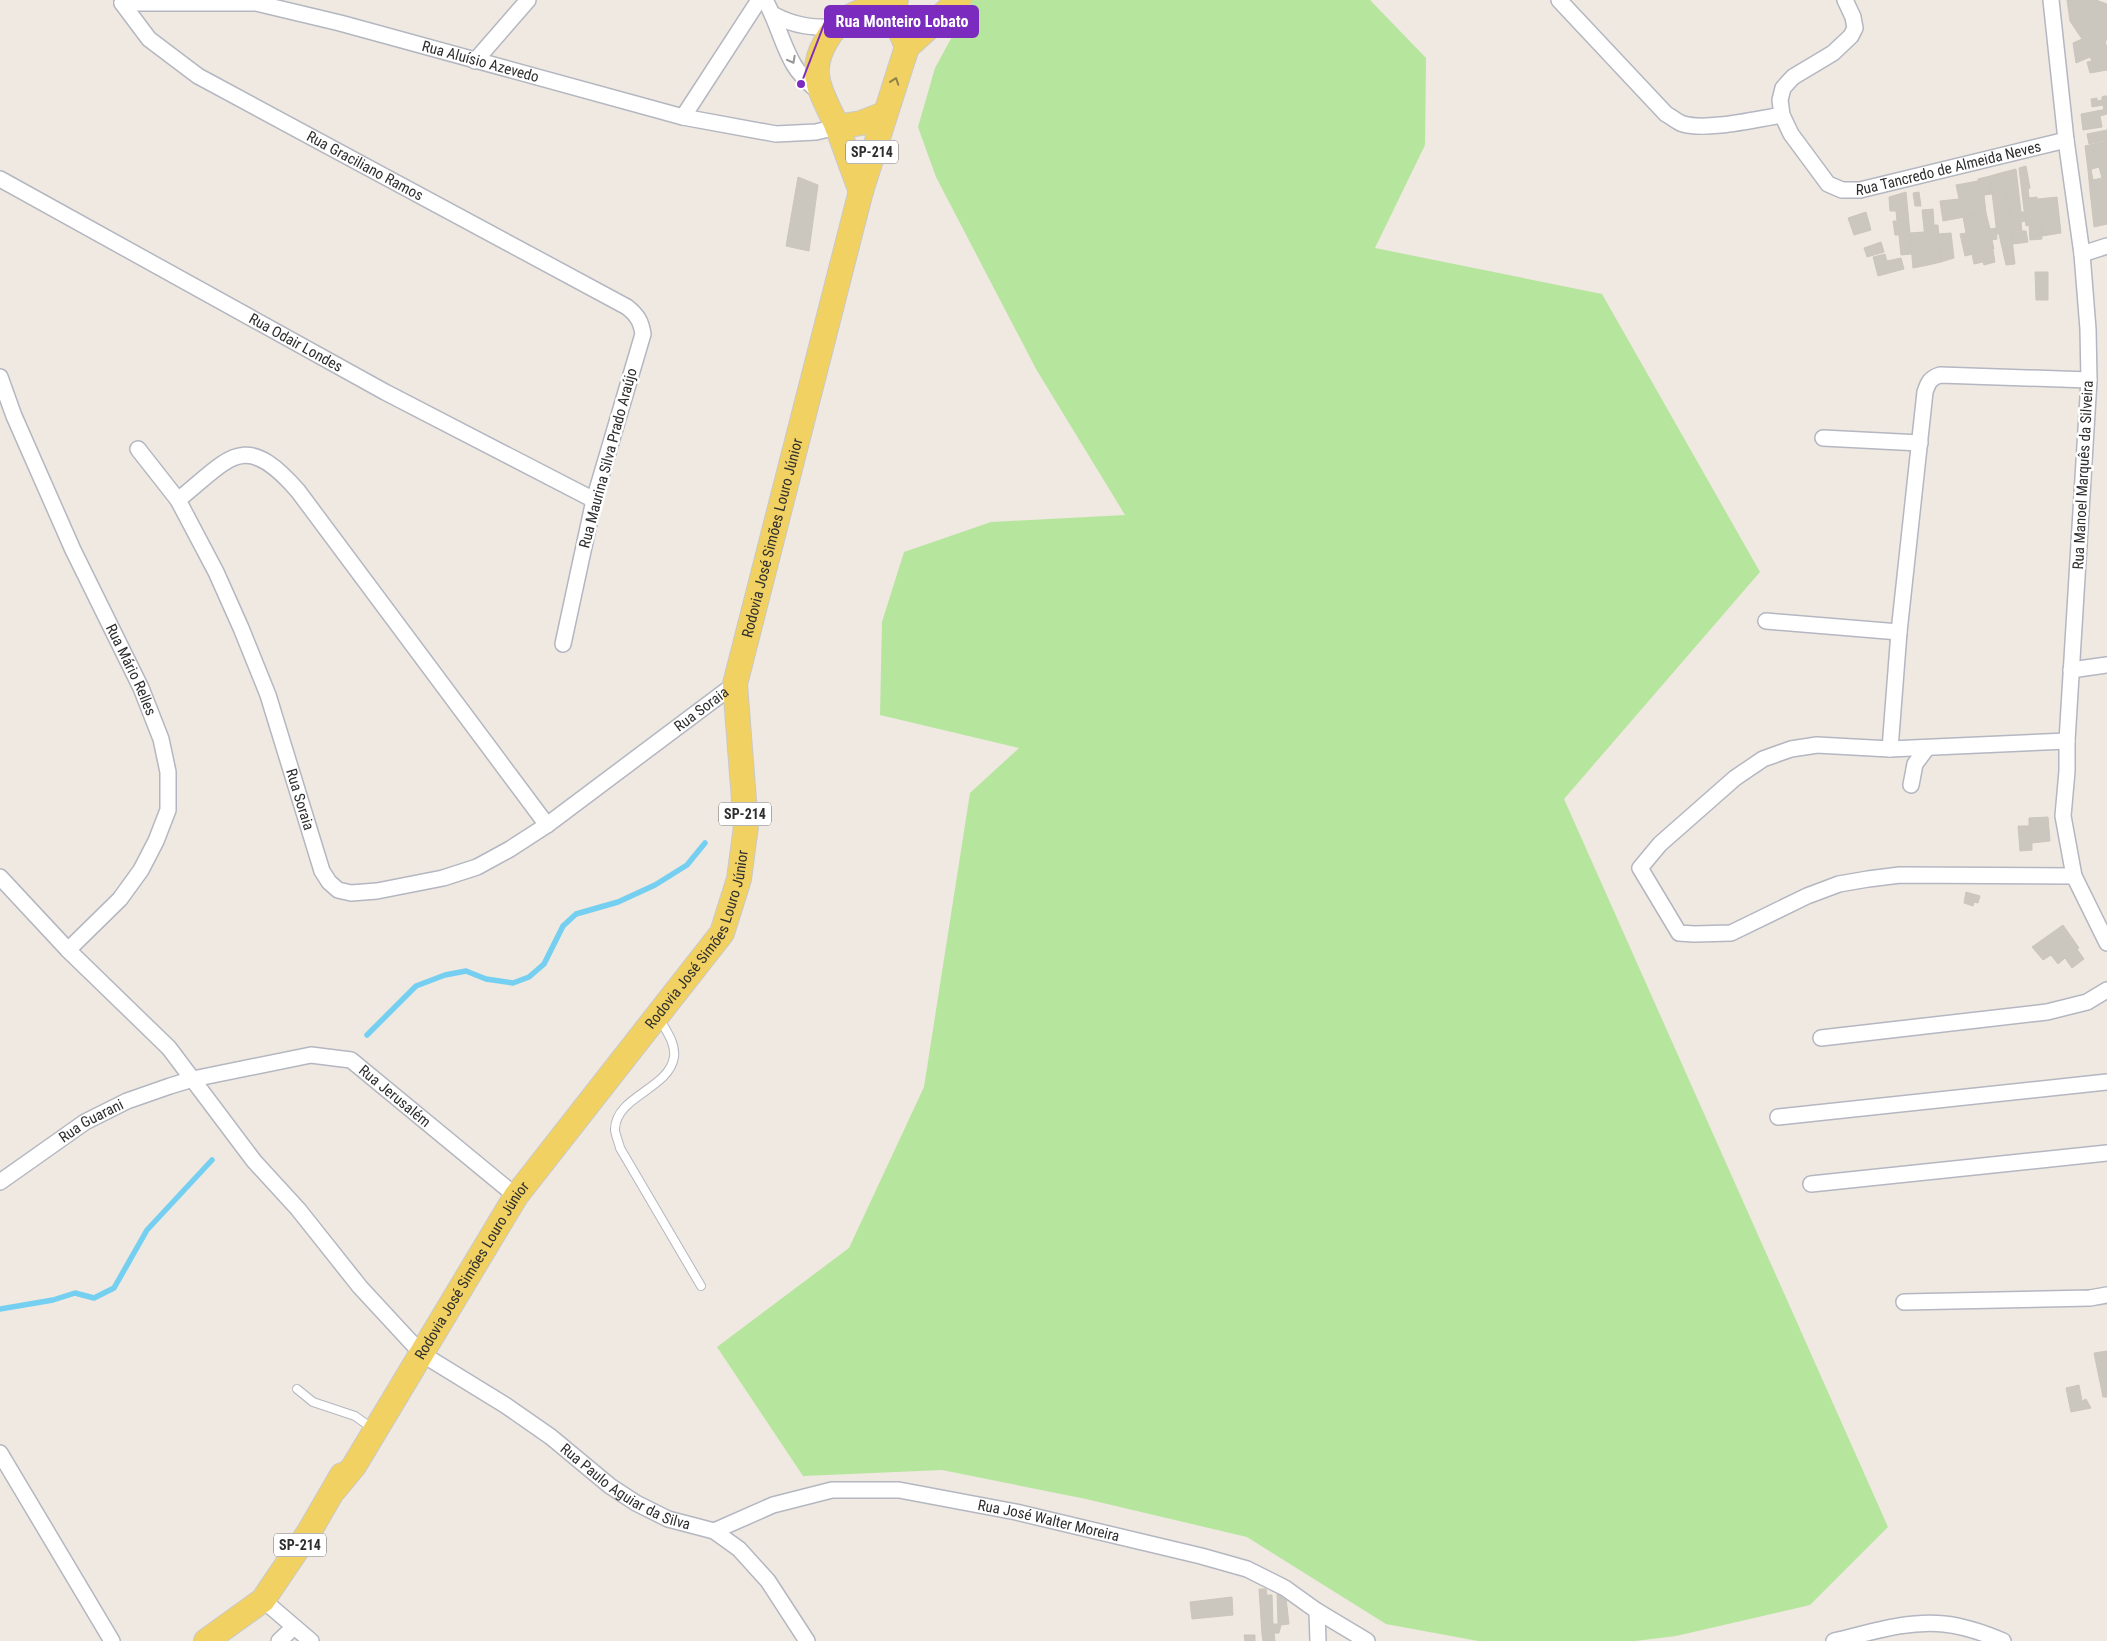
<svg xmlns="http://www.w3.org/2000/svg" width="2107" height="1641" font-family="'Roboto Condensed',sans-serif">
<rect width="100%" height="100%" fill="#efe9e1"/>
<polygon fill="#b6e59e" points="972,0 1370,0 1426,58 1425,145 1375,248 1602,294 1760,572 1564,799 1888,1527 1810,1605 1676,1636 1635,1641 1478,1641 1386,1624 1247,1537 1086,1499 942,1470 803,1476 717,1347 849,1248 924,1087 970,793 1019,748 880,715 882,622 904,552 991,522 1125,515 1036,369 936,177 918,127 935,68"/>
<g fill="none" stroke-linecap="round" stroke-linejoin="round">
<g stroke="#75cff0" stroke-width="5.5">
<polyline points="367,1035 416,986 445,975 466,971 486,979 513,983 529,977 544,964 563,926 576,914 618,902 655,885 687,865 705,843"/>
<polyline points="0,1309 53,1300 75,1293 94,1298 114,1288 147,1230 212,1160"/>
</g>
</g>
<g fill="#cbc7bf" stroke="#cbc5ba">
<polygon points="2067,0 2075,0 2105,43 2090,57 2076,63 2073,43 2082,39 2070,21"/>
<polygon points="2075,0 2096,0 2107,4 2107,38 2105,43"/>
<polygon points="2105,43 2107,46 2107,70 2090,73 2087,62 2092,61 2090,57"/>
<polygon points="2104,96 2107,96 2107,109 2104,110 2103,105 2092,107 2091,99 2097,98 2097,101 2102,100 2102,97"/>
<polygon points="2107,109 2107,114 2100,116 2102,127 2083,130 2081,114"/>
<polygon points="2107,130 2107,140 2089,144 2087,134"/>
<polygon points="2107,141 2107,165 2088,170 2085,146"/>
<polygon points="2107,165 2107,187 2090,191 2088,170 2091,169 2093,180 2102,178 2099,167"/>
<polygon points="2026,166 2030,188 2028,189 2029,198 2037,197 2042,239 2030,240 2029,225 2026,226 2019,168"/>
<polygon points="2016,169 2021,212 2024,212 2025,221 2021,222 2022,231 2026,231 2028,242 2013,244 2004,172"/>
<polygon points="2004,172 2015,264 2006,265 1999,234 1997,234 1990,176"/>
<polygon points="1990,176 1992,194 1984,195 1986,213 1943,221 1940,201 1959,199 1956,185 1978,181 1978,179"/>
<polygon points="798,177 818,185 809,251 786,246"/>
<polygon points="2107,187 2107,224 2094,227 2090,191"/>
<polygon points="1906,192 1912,254 1901,255 1899,235 1895,235 1893,221 1897,221 1896,211 1890,211 1889,197"/>
<polygon points="1919,192 1921,206 1915,206 1913,193"/>
<polygon points="2057,197 2061,233 2042,236 2038,199"/>
<polygon points="1933,209 1934,225 1938,225 1941,262 1928,265 1922,210"/>
<polygon points="1866,212 1871,230 1854,235 1848,218"/>
<polygon points="1986,213 1990,229 1996,228 1997,239 1992,240 1994,249 1965,256 1960,234 1966,233 1963,217"/>
<polygon points="1924,232 1928,265 1913,268 1910,233"/>
<polygon points="1951,233 1954,258 1941,262 1938,234"/>
<polygon points="1881,242 1884,252 1867,257 1864,248"/>
<polygon points="1993,250 1995,262 1984,265 1983,262 1974,264 1972,254"/>
<polygon points="1885,254 1887,261 1901,258 1904,269 1878,276 1873,257"/>
<polygon points="2035,272 2048,272 2048,300 2036,300"/>
<polygon points="2048,817 2050,841 2032,843 2032,850 2020,851 2018,826 2029,826 2029,818"/>
<polygon points="1966,892 1980,896 1978,903 1974,902 1973,906 1964,903"/>
<polygon points="2063,925 2079,948 2077,949 2084,959 2072,968 2065,958 2058,964 2051,955 2043,960 2032,947"/>
<polygon points="2107,1351 2107,1397 2103,1397 2094,1353"/>
<polygon points="2079,1385 2082,1401 2086,1399 2091,1408 2071,1412 2066,1388"/>
<polygon points="1259,1589 1266,1589 1267,1595 1272,1595 1273,1624 1278,1624 1277,1591 1286,1598 1289,1624 1281,1625 1279,1633 1262,1634"/>
<polygon points="1232,1597 1233,1615 1192,1619 1190,1602"/>
<polygon points="1274,1633 1275,1641 1263,1641 1262,1634"/>
<polygon points="1244,1635 1255,1635 1255,1641 1245,1641"/>
</g>
<g fill="none" stroke-linecap="round" stroke-linejoin="round">
<g stroke="#b4b7c1" stroke-width="10">
<g id="service">
<path d="M659 1018C665 1029 676 1043 674 1057 669 1089 616 1096 615 1129 615 1135 619 1142 620 1148L701 1286"/>
<polyline points="297,1389 313,1402 355,1416 369,1426"/>
</g>
</g>
<g stroke="#b4b7c1" stroke-width="18">
<g id="minor">
<path d="M765 0C777 21 782 45 794 65 801 77 811 85 821 94"/>
<path d="M1559 0 1666 114C1672 117 1677 122 1683 124 1707 131 1756 119 1782 115"/>
<path id="s1" d="M1845 0 1853 17 1855 28 1851 36 1833 53 1793 77 1783 88 1780 100 1782 115 1791 134 1828 184 1842 190H1860L2066 140"/>
<polyline points="2051,0 2066,140 2082,254 2088,329 2089,380 2067,741 2067,771 2063,816 2074,876 2107,943"/>
<path id="s2" d="M122 3 149 39 198 76 627 307C637 315 641 321 643 334L594 500 563 644"/>
<path id="s3" d="M122 3H256L340 23 683 117 776 134 816 132 837 127"/>
<path d="M774 15C795 26 812 28 836 27"/>
<polyline points="475,61 528,0"/>
<polyline points="683,117 759,0"/>
<path id="s4" d="M0 179 385 392 594 500"/>
<polyline points="2082,254 2107,246"/>
<path id="s5" d="M0 377 14 416 73 550 141 688 161 739 168 772V810L156 841 141 870 120 899 68 950"/>
<polyline points="1823,438 1920,443"/>
<path id="s6" d="M138 449 178 500 216 572 241 628 268 695 322 871 329 882 338 890 351 893 377 891 443 878 477 867 510 849 547 825 735 684"/>
<path d="M178 500C230 458 244 429 298 491L547 825"/>
<polyline points="1766,621 1899,632"/>
<polyline points="2071,670 2107,665"/>
<polyline points="2067,741 1890,749 1817,745 1791,749 1763,759 1735,778 1660,844 1640,868 1679,933 1694,934 1731,933 1807,896 1839,884 1868,879 1900,875 2074,876"/>
<path d="M1890 749 1899 632 1925 392C1928 383 1930 378 1940 375L2089 380"/>
<polyline points="1911,785 1915,764 1927,748"/>
<path id="s7" d="M0 877 68 950 169 1048 254 1161 298 1209 360 1287 422 1354 505 1405 551 1437 610 1486 636 1503 668 1519 714 1531 739 1549 768 1581 807 1641"/>
<polyline points="1821,1038 2047,1012 2087,1002 2107,990"/>
<polyline points="1778,1117 2107,1082"/>
<path id="s8" d="M0 1182 85 1122 127 1101 170 1086 193 1079 311 1055 351 1060 516 1196"/>
<polyline points="1811,1184 2107,1153"/>
<polyline points="1904,1302 2090,1298 2107,1295"/>
<polyline points="0,1453 112,1641"/>
<path id="s9" d="M714 1531 773 1505 832 1490H899L1016 1512 1201 1556 1247 1569 1285 1588 1317 1611 1367 1641"/>
<polyline points="263,1600 311,1641"/>
<polyline points="1317,1611 1318,1641"/>
<polyline points="279,1641 294,1627"/>
<path d="M1834 1641C1869 1633 1907 1620 1944 1624 1964 1626 1984 1633 2003 1641"/>
</g>
</g>
<g stroke="#c9c9c9" stroke-width="26">
<g id="primary">
<path d="M861 14C890 8 898 23 907 47"/>
<polyline points="837,127 861,123 884,114"/>
<path d="M861 191C852 169 845 147 837 126 830 110 819 93 817 75 815 54 831 27 849 17 863 9 881 5 896 0"/>
<path id="s10" d="M335 1489 354 1466 516 1196 722 933 739 879 746 826 735 684 861 191 907 47 959 0"/>
<polyline points="206,1641 263,1600 309,1532 342,1475"/>
</g>
</g>
<use href="#service" stroke="#fff" stroke-width="8"/>
<use href="#minor" stroke="#fff" stroke-width="15"/>
<use href="#primary" stroke="#f2d163" stroke-width="24"/>
</g>
<defs><path id="oneway-chevron" d="M-2-3.5L2.5 0L-2 3.5" fill="none" stroke-width="1.6" stroke-linecap="round" stroke-linejoin="round" transform="scale(1.25)"/></defs>
<use stroke="#969696" href="#oneway-chevron" transform="translate(792 60) rotate(62)"/>
<use stroke="#908048" href="#oneway-chevron" transform="translate(895 81) rotate(-71)"/>
<g text-anchor="middle" dominant-baseline="central" stroke-width="5" stroke-linejoin="round" paint-order="stroke">
<g fill="#fff" stroke="#6d6d6d" stroke-width="1">
<rect x="846" y="140.5" width="52" height="23" rx="4"/>
<rect x="719" y="802.5" width="52" height="23" rx="4"/>
<rect x="274" y="1533.5" width="52" height="23" rx="4"/>
</g>
<g font-size="14" font-weight="bold" fill="#2e2e2e">
<text x="872" y="152">SP-214</text>
<text x="745" y="814">SP-214</text>
<text x="300" y="1545">SP-214</text>
</g>
<g font-size="15" fill="#2e2e2e" stroke="#fff">
<text stroke="none"><textPath href="#s3" startOffset="366">Rua Aluísio Azevedo</textPath></text>
<text stroke="none"><textPath href="#s2" startOffset="296">Rua Graciliano Ramos</textPath></text>
<text stroke="none"><textPath href="#s1" startOffset="360">Rua Tancredo de Almeida Neves</textPath></text>
<text stroke="none"><textPath href="#s4" startOffset="338">Rua Odair Londes</textPath></text>
<text transform="translate(608 458) rotate(-75)">Rua Maurina Silva Prado Araújo</text>
<text transform="translate(2083 475) rotate(-87)">Rua Manoel Marquês da Silveira</text>
<text stroke="none"><textPath href="#s10" startOffset="1082">Rodovia José Simões Louro Júnior</textPath></text>
<text stroke="none"><textPath href="#s5" startOffset="321">Rua Mário Relles</textPath></text>
<text stroke="none"><textPath href="#s6" startOffset="906">Rua Soraia</textPath></text>
<text stroke="none"><textPath href="#s6" startOffset="389">Rua Soraia</textPath></text>
<text stroke="none"><textPath href="#s10" startOffset="662">Rodovia José Simões Louro Júnior</textPath></text>
<text stroke="none"><textPath href="#s8" startOffset="438">Rua Jerusalém</textPath></text>
<text stroke="none"><textPath href="#s8" startOffset="110">Rua Guarani</textPath></text>
<text stroke="none"><textPath href="#s10" startOffset="258">Rodovia José Simões Louro Júnior</textPath></text>
<text stroke="none"><textPath href="#s7" startOffset="882">Rua Paulo Aguiar da Silva</textPath></text>
<text stroke="none"><textPath href="#s9" startOffset="345">Rua José Walter Moreira</textPath></text>
</g>
</g>
<path fill="none" stroke="#7b2cbf" stroke-width="2" d="M801 84L825 22"/>
<circle fill="#7b2cbf" stroke="#fff" stroke-width="2" cx="801" cy="84" r="5"/>
<rect fill="#7b2cbf" stroke="#7b2cbf" stroke-width="2" x="825" y="6" width="153" height="31" rx="5"/>
<g font-size="16" text-anchor="middle" font-weight="bold" fill="#fff">
<text x="902" y="27">Rua Monteiro Lobato</text>
</g>
</svg>
